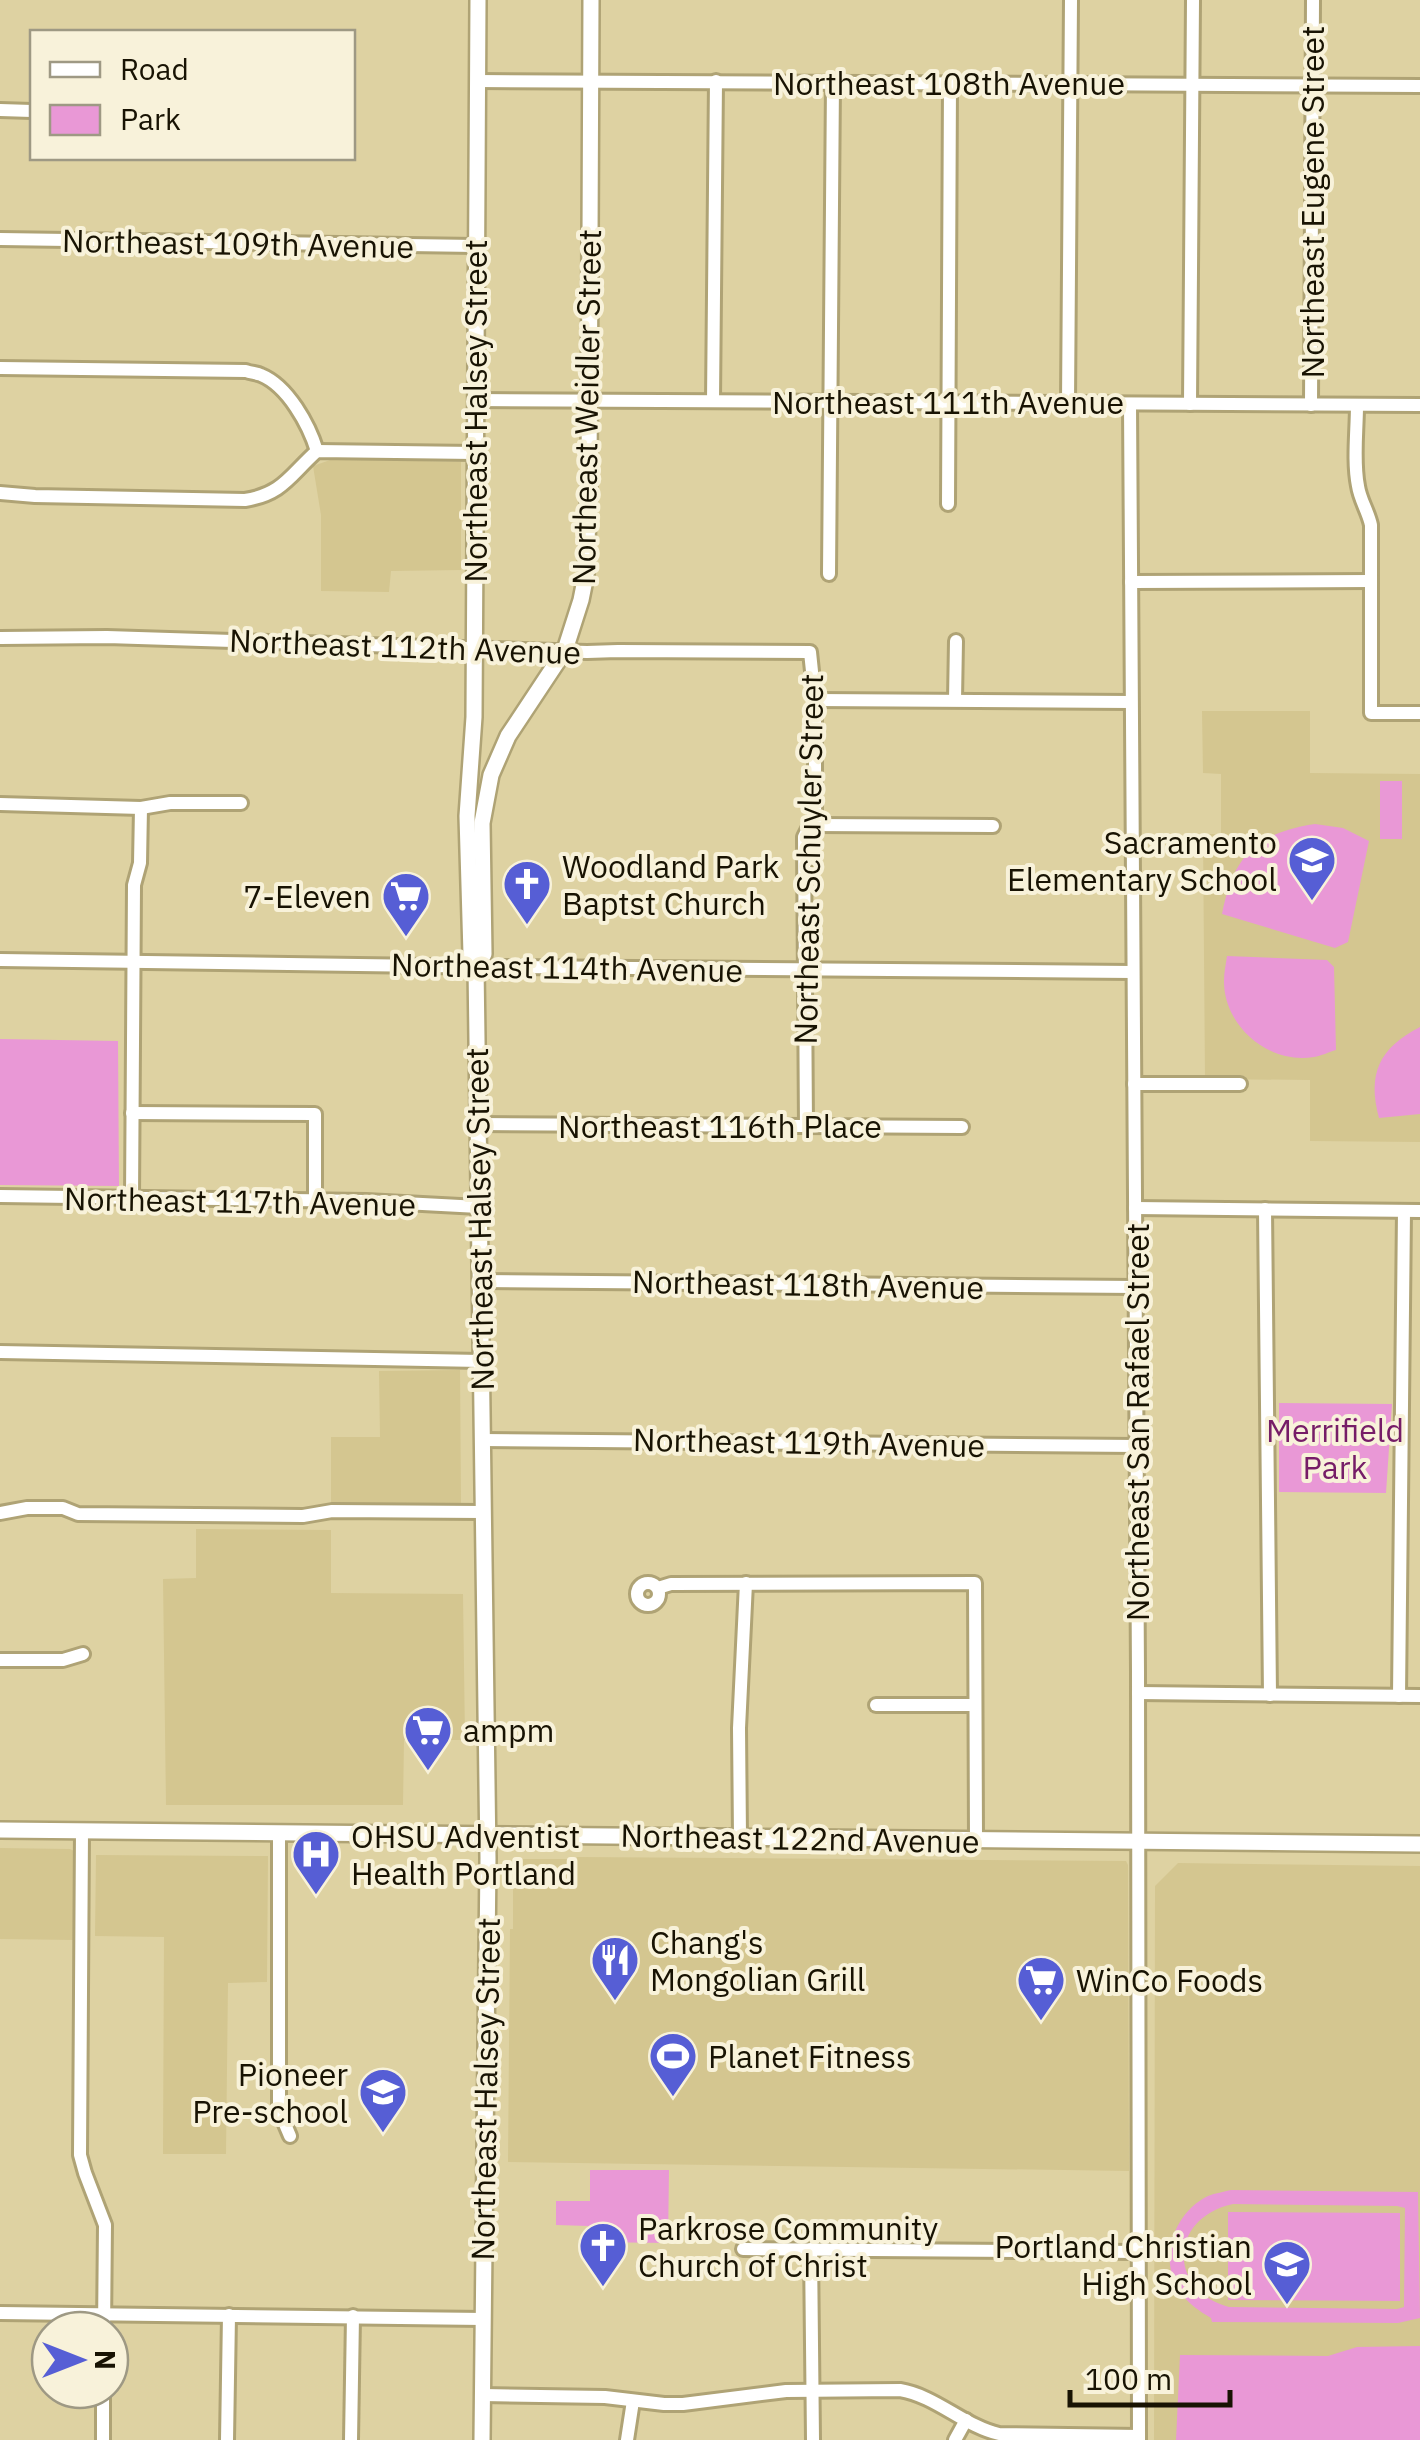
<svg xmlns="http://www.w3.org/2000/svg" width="1420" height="2440" font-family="'IBM Plex Sans',sans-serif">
<rect width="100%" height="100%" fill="#ded2a2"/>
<g fill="#d4c690">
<polygon points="333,459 461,462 461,570 391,571 389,592 321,591 321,515 313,466"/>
<polygon points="1202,711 1310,711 1310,773 1420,774 1420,1142 1310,1141 1310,1080 1205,1079 1203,834 1221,834 1221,774 1203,773"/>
<polygon points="460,1370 461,1503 331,1505 331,1437 380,1437 379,1371"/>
<polygon points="196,1529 331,1530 331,1593 463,1594 465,1740 404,1740 403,1805 166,1805 163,1579 196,1578"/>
<polygon points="0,1848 70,1849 74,1851 74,1940 0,1939"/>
<polygon points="96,1855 268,1856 267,1982 228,1983 226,2154 163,2154 164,1937 95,1936"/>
<polygon points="577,1857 1126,1861 1128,1865 1129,2171 508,2162 510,1929 513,1929 513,1859 576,1859"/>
<polygon points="1178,1863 1420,1866 1420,2440 1154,2440 1155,1886"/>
</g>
<g fill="#e998d6" fill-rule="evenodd">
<rect x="1380" y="781" width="22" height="58"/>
<path d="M1315 824 1343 828 1369 841 1348 942 1335 948 1222 914C1233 856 1256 833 1315 824Z"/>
<path d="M1227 956 1327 960 1334 967 1336 1050C1329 1052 1321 1056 1314 1057 1268 1065 1223 1025 1224 980 1224 972 1226 964 1227 956Z"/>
<path d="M1420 1027V1114L1379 1118C1367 1074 1379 1048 1420 1027Z"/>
<polygon points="0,1039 118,1041 119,1186 0,1185"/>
<polygon points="1279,1403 1392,1404 1386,1493 1279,1492"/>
<polygon points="590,2170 669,2170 668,2243 588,2242 588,2226 556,2225 556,2201 590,2201"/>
<path d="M1231 2190 1418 2192 1420 2318 1398 2323 1212 2322 1211 2318C1199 2311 1189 2304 1180 2292 1158 2260 1173 2213 1208 2196 1215 2193 1224 2192 1231 2190ZM1233 2204 1397 2206 1405 2208 1404 2307 1397 2309 1229 2307C1167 2290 1169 2218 1233 2204Z"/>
<polygon points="1228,2212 1400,2213 1400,2301 1228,2300"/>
<polygon points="1420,2346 1420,2440 1176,2440 1180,2355 1328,2356 1357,2347"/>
</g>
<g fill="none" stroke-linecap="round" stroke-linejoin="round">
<g stroke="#afa375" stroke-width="18">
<g id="minor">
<polyline points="477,81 1420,86"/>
<polyline points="0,110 32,111"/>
<polyline points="0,239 476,246"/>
<path d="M0 368 246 371C251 373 257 373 261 375 288 386 309 425 317 451"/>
<polyline points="475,400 1420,405"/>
<polyline points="713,401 716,81"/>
<polyline points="1068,403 1071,0"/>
<polyline points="1130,404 1138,1671 1139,2440"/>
<polyline points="1190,404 1193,0"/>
<polyline points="1311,405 1313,0"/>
<path d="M1357 405C1357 431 1353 461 1358 486 1360 500 1368 511 1371 525V713H1420"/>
<path d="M0 493 35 496 245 500C283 494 290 475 317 451L475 453"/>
<polyline points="948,504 950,83"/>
<polyline points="829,574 833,82"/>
<polyline points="1131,582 1371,581"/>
<polyline points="0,638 107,637 587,652 618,651 810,652 815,700 815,825 809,827 804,837 806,1126"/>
<polyline points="815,700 1131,702"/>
<polyline points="955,700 956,641"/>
<polyline points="0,804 141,808 170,803 241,803"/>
<polyline points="815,825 993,826"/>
<polyline points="0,960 497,967 1133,972"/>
<polyline points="1134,1084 1240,1084"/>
<polyline points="132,1113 315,1114 315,1201"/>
<polyline points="478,1124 962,1127"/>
<polyline points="0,1196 366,1201 479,1207"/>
<polyline points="132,1199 134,885 140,863 141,808"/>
<polyline points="1135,1208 1420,1211"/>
<polyline points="1265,1209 1270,1695"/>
<polyline points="480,1281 1136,1287"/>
<polyline points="0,1352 481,1361"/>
<polyline points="482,1440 1137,1446"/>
<polyline points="0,1513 27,1508 63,1508 78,1514 303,1516 332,1511 483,1512"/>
<circle cx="648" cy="1594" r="11"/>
<polyline points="658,1588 671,1584 975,1583 976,1839"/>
<polyline points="0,1660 63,1660 83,1654"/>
<polyline points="1138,1693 1420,1696"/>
<polyline points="1399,1696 1404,1211"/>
<polyline points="876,1705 975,1705"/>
<polyline points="82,1830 80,2155 85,2173 105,2225 104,2330"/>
<polyline points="279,1833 279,2110 290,2136"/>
<polyline points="740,1837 739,1728 746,1583"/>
<polyline points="743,2249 1139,2252"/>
<polyline points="811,2249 813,2440"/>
<polyline points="0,2313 484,2319"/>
<path d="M483 2395 605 2397 664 2404H683L786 2391 900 2390C936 2396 964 2426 999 2434L1139 2436"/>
<polyline points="103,2440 103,2390"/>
<polyline points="227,2440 229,2315"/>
<polyline points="351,2440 353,2316"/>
<polyline points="627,2440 633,2401"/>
<polyline points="955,2440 966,2420"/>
</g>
</g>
<g stroke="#afa375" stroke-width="20">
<g id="major">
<polyline points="478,0 474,717 467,816 471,954 476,966 488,1858 482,2440"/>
<polyline points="476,966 484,954 482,823 491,775 508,736 565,650 581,600 586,575 589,482 591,0"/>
<polyline points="0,1830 1420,1844"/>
</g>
</g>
<use href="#minor" stroke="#fff" stroke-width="12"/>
<use href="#major" stroke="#fff" stroke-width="15"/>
</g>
<defs>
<g id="school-pin" transform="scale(2.5)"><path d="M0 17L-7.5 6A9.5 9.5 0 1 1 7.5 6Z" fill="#565ed5" stroke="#f8f2da"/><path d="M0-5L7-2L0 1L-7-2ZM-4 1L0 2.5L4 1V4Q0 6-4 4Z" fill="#fff"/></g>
<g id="church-pin" transform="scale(2.5)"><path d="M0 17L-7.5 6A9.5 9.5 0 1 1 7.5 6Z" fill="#565ed5" stroke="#f8f2da"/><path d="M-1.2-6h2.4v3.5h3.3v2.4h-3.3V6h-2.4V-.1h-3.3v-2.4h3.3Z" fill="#fff"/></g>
<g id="supermarket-pin" transform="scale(2.5)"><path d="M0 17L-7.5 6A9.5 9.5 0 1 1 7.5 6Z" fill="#565ed5" stroke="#f8f2da"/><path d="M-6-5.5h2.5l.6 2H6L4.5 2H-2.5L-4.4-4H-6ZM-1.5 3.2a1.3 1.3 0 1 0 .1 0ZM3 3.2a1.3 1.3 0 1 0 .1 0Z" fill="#fff"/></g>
<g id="hospital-pin" transform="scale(2.5)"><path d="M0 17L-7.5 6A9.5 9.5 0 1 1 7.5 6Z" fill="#565ed5" stroke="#f8f2da"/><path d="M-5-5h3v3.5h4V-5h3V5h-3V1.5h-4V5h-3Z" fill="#fff"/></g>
<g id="restaurant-pin" transform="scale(2.5)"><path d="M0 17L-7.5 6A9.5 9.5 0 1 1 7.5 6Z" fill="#565ed5" stroke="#f8f2da"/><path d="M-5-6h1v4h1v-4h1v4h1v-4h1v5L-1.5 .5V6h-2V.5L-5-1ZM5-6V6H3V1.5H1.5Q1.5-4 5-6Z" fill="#fff"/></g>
<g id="stadium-pin" transform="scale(2.5)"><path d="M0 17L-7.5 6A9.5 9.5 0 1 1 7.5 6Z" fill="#565ed5" stroke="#f8f2da"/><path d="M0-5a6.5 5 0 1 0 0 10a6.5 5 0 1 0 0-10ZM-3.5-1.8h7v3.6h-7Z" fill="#fff"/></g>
</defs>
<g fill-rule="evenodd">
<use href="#school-pin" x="1312" y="860"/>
<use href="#church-pin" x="527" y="884"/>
<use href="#supermarket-pin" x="406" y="896"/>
<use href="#supermarket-pin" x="428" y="1730"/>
<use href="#hospital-pin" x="316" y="1854"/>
<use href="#restaurant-pin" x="615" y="1960"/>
<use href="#supermarket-pin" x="1041" y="1980"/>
<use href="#stadium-pin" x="673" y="2056"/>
<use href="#school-pin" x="383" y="2092"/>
<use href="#church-pin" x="603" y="2246"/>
<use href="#school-pin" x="1287" y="2264"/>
</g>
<g text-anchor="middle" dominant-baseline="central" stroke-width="8" stroke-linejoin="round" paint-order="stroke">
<g font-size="32" fill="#181303" stroke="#f8f2da">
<text x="949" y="83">Northeast 108th Avenue</text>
<text transform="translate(1312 202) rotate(-90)">Northeast Eugene Street</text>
<text transform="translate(238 243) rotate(1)">Northeast 109th Avenue</text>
<text x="948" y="402">Northeast 111th Avenue</text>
<text transform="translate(586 407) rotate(-89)">Northeast Weidler Street</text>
<text transform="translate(475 411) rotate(-90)">Northeast Halsey Street</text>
<text transform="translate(405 646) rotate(2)">Northeast 112th Avenue</text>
<text transform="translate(808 859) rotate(-89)">Northeast Schuyler Street</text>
<text transform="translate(567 967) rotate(1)">Northeast 114th Avenue</text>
<text x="720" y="1126">Northeast 116th Place</text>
<text transform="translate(240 1201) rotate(1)">Northeast 117th Avenue</text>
<text transform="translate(479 1219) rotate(-91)">Northeast Halsey Street</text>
<text transform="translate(808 1284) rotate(1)">Northeast 118th Avenue</text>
<text transform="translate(1137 1422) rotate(-90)">Northeast San Rafael Street</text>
<text transform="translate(809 1442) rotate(1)">Northeast 119th Avenue</text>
<text transform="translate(800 1838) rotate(1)">Northeast 122nd Avenue</text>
<text transform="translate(485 2089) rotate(-89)">Northeast Halsey Street</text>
</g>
<g font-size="32" fill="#181303" stroke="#f8f2da" text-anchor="start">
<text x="1277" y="842" text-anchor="end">Sacramento<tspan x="1277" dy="37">Elementary School</tspan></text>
<text x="562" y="866">Woodland Park<tspan x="562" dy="37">Baptst Church</tspan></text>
<text x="371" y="896" text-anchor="end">7-Eleven</text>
<text x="463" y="1730">ampm</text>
<text x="351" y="1836">OHSU Adventist<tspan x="351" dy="37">Health Portland</tspan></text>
<text x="650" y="1942">Chang's<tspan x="650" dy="37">Mongolian Grill</tspan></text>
<text x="1076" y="1980">WinCo Foods</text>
<text x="708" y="2056">Planet Fitness</text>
<text x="348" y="2074" text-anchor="end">Pioneer<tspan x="348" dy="37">Pre-school</tspan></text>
<text x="638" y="2228">Parkrose Community<tspan x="638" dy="37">Church of Christ</tspan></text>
<text x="1252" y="2246" text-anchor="end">Portland Christian<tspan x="1252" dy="37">High School</tspan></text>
</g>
<g font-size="32" fill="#761d67" stroke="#f8f2da">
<text x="1335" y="1430">Merrifield<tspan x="1335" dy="37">Park</tspan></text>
</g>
</g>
<rect x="30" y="30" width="325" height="130" fill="#f8f2da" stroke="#9e9984" stroke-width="2.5"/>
<rect x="50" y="62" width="50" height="15" fill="#ffffff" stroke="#9e9984" stroke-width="2.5"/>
<text x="120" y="80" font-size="30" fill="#181303">Road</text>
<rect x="50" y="105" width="50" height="30" fill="#e998d6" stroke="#9e9984" stroke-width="2.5"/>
<text x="120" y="130" font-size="30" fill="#181303">Park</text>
<g transform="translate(80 2360) rotate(90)"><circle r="48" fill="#f8f2da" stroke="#9e9984" stroke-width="2.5"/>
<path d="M0-8L18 38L0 25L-18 38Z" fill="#565ed5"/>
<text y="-15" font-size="28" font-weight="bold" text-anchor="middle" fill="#181303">N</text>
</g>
<path d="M1070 2390v15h160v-15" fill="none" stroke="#181303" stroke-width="5"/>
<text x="1085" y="2390" font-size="30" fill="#181303" stroke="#f8f2da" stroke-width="8" paint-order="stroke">100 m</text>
</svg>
